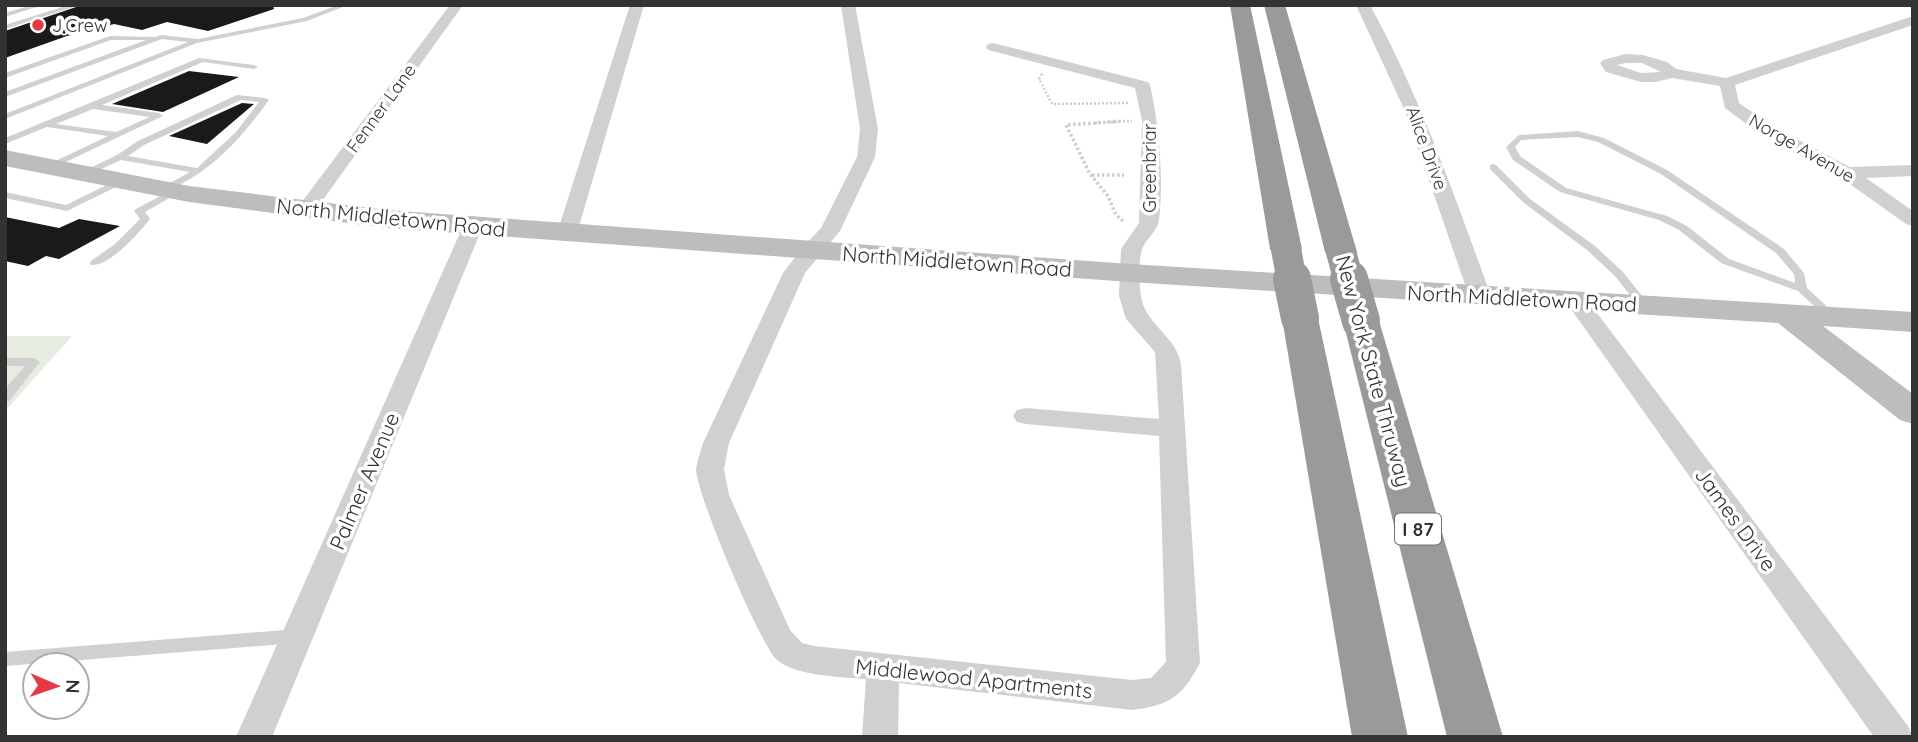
<svg xmlns="http://www.w3.org/2000/svg" width="1918" height="742" font-family="Quicksand,sans-serif">
<rect width="100%" height="100%" fill="#fff"/>
<polygon fill="#e6ecdf" points="5,336 72,336 5,411"/>
<g fill="#1a1a1a">
<polygon points="82,5 273,5 274,9 208,31 167,22 142,30 114,24 67,36 5,58 5,31"/>
<polygon points="189,71 239,77 163,112 112,104"/>
<polygon points="242,103 254,104 207,144 169,136"/>
<polygon points="5,217 59,228 79,219 120,226 59,259 46,256 28,266 5,261"/>
</g>
<g fill="none" stroke-linecap="round" stroke-linejoin="round">
<g stroke="#cdcdcd" stroke-width="2.5" stroke-dasharray="2 2" stroke-linecap="butt">
<polyline points="1042,74 1039,79 1052,104 1128,103"/>
<polyline points="1095,123 1132,121"/>
</g>
<g stroke="#cdcdcd" stroke-width="3.5" stroke-dasharray="2.5 2.5" stroke-linecap="butt">
<polyline points="1092,175 1124,175"/>
<polyline points="1123,221 1116,215 1108,196 1090,174 1066,125 1124,121"/>
</g>
<g fill="#d0d0d0" fill-rule="evenodd">
<polygon points="32,5 43,5 5,17 5,13"/>
<polygon points="69,5 80,5 5,29 5,25"/>
<polygon points="338,5 348,5 307,21 197,43 5,119 5,114 188,42 162,39 5,97 5,92 146,40 111,40 5,78 5,73 110,36 155,37 161,35 198,39 303,18"/>
<path d="M199 58 254 65 258 67 254 69 203 62 102 105 159 113 163 116 51 169 48 170 43 167 108 136 47 127 5 144V138ZM93 109 150 117 116 132 56 124Z"/>
<path d="M237 95 265 98 269 100C245 133 218 165 181 184 174 188 168 191 161 191L159 189 190 172 121 160 86 176H80L78 174 117 155 138 141ZM241 100 259 102 236 132 197 168 128 156 144 145Z"/>
<path d="M1578 131 1604 138 1667 170 1784 249 1804 273 1807 288 1836 315 1838 317 1836 319H1828L1798 291 1721 263 1679 230 1659 220 1560 192 1513 160 1506 147 1519 135ZM1578 137 1598 142 1661 174 1776 253 1794 274 1795 283 1729 259 1687 226 1667 216 1566 188 1520 156 1515 147 1521 140Z"/>
<polygon points="1493,164 1496,165 1530,199 1595,246 1623,272 1650,306 1648,308 1640,308 1615,276 1587,250 1524,203 1490,169 1490,165"/>
<polygon points="121,178 124,179 124,183 67,211 5,198 5,192 66,205"/>
<path d="M175 188 180 191 178 193 145 212 150 219C139 233 109 267 91 265L90 263 91 261 115 244 140 219 134 211 136 209Z"/>
<polygon points="5,358 34,358 40,362 9,401 5,402 5,389 25,366 5,366"/>
<polygon points="297,629 303,631 305,636 303,641 297,643 5,666 5,652"/>
</g>
<g fill="#d0d0d0" fill-rule="evenodd">
<polygon points="450,5 463,5 312,215 298,215 295,211 298,207"/>
<polygon points="630,5 644,5 577,233 574,237 560,237 557,233"/>
<path d="M841 5H855L878 129 875 157 840 231 805 273 729 443 724 469 729 495 790 630 802 643 814 646 1132 680 1151 678 1166 662 1159 436 1026 424 1017 422 1013 416 1017 410 1026 408 1159 419 1155 352 1126 319 1119 296 1121 249 1139 223 1142 121 1135 88 988 50 986 47 988 44 993 43 1148 82 1150 85C1159 124 1164 180 1159 220 1158 230 1147 238 1143 247 1138 258 1139 284 1141 296 1145 325 1176 335 1181 364L1200 663C1182 697 1170 705 1132 710L899 683 898 737H862L866 679C842 677 795 676 777 660 760 645 696 493 696 469 697 461 701 451 703 443L783 273 803 247 821 228 857 157 860 129Z"/>
<path d="M1356 5H1370C1421 98 1455 197 1491 296L1488 301H1472L1469 296 1405 111Z"/>
<path d="M1913 16V25L1735 85 1739 103 1772 126 1850 167 1913 165V176L1866 178 1913 211V226L1906 224 1840 177 1760 134 1725 108 1720 86 1672 78 1656 82H1641L1606 72 1600 63 1603 60 1625 54 1643 55 1667 62 1676 69 1726 78ZM1626 63H1642L1661 72 1641 73 1617 65Z"/>
<polygon points="473,220 480,222 483,226 272,737 236,737 463,226 466,222"/>
<polygon points="1577,295 1585,297 1908,726 1913,737 1874,737 1566,302 1569,297"/>
</g>
<polygon fill="#bdbdbd" fill-rule="evenodd" points="5,150 189,186 387,210 1130,264 1913,312 1913,332 1823,326 1913,394 1913,424 1900,420 1778,323 1130,282 387,228 189,202 5,166"/>
<g fill="#9a9a9a" fill-rule="evenodd">
<polygon points="1230,5 1250,5 1302,249 1298,256 1286,259 1274,256 1270,249"/>
<polygon points="1264,5 1285,5 1357,252 1353,259 1341,262 1329,259 1325,252"/>
<polygon points="1300,307 1313,310 1318,318 1408,737 1352,737 1282,318 1287,310"/>
<polygon points="1361,310 1374,313 1379,321 1503,737 1447,737 1343,321 1348,313"/>
</g>
<g stroke="#9a9a9a" stroke-width="30">
<polyline points="1286,249 1292,281"/>
<polyline points="1341,252 1349,281"/>
</g>
<g stroke="#9a9a9a" stroke-width="38">
<polyline points="1292,279 1300,318"/>
<polyline points="1349,279 1361,321"/>
</g>
</g>
<circle fill="#e63946" stroke="#fff" stroke-width="2.5" cx="38" cy="25" r="7"/>
<g text-anchor="middle" dominant-baseline="central" stroke-width="7" stroke-linejoin="round" paint-order="stroke">
<g font-size="18" fill="#333" stroke="#fff" text-anchor="start">
<text x="52" y="25">J.Crew</text>
</g>
<g font-size="18" fill="#333" stroke="#fff">
<text transform="translate(381 108) rotate(-54)">Fenner Lane</text>
<text transform="translate(1427 148) rotate(70)">Alice Drive</text>
<text transform="translate(1802 148) rotate(30)">Norge Avenue</text>
<text transform="translate(1149 168) rotate(-90)">Greenbriar</text>
</g>
<rect fill="#fff" stroke="#707070" stroke-width="2" x="1395" y="513.5" width="46" height="31" rx="5"/>
<g font-size="19" font-weight="bold" fill="#333">
<text x="1418" y="529">I 87</text>
</g>
<g font-size="21" fill="#333" stroke="#fff">
<text transform="translate(391 217) rotate(6)">North Middletown Road</text>
<text transform="translate(957 261) rotate(4)">North Middletown Road</text>
<text transform="translate(1522 298) rotate(3)">North Middletown Road</text>
<text transform="translate(1374 371) rotate(75)">New York State Thruway</text>
<text transform="translate(364 481) rotate(-67)">Palmer Avenue</text>
<text transform="translate(1736 519) rotate(54)">James Drive</text>
<text transform="translate(974 678) rotate(6)">Middlewood Apartments</text>
</g>
</g>
<rect width="1918" height="742" fill="none" stroke="#333333" stroke-width="14"/>
<g transform="translate(56 686) rotate(92)"><circle r="33" fill="#ffffff" stroke="#adadad" stroke-width="2"/>
<path d="M0-5L12 26L0 18L-12 26Z" fill="#e63946"/>
<text y="-10" font-size="19" font-weight="bold" text-anchor="middle" fill="#333333">N</text>
</g>
</svg>
